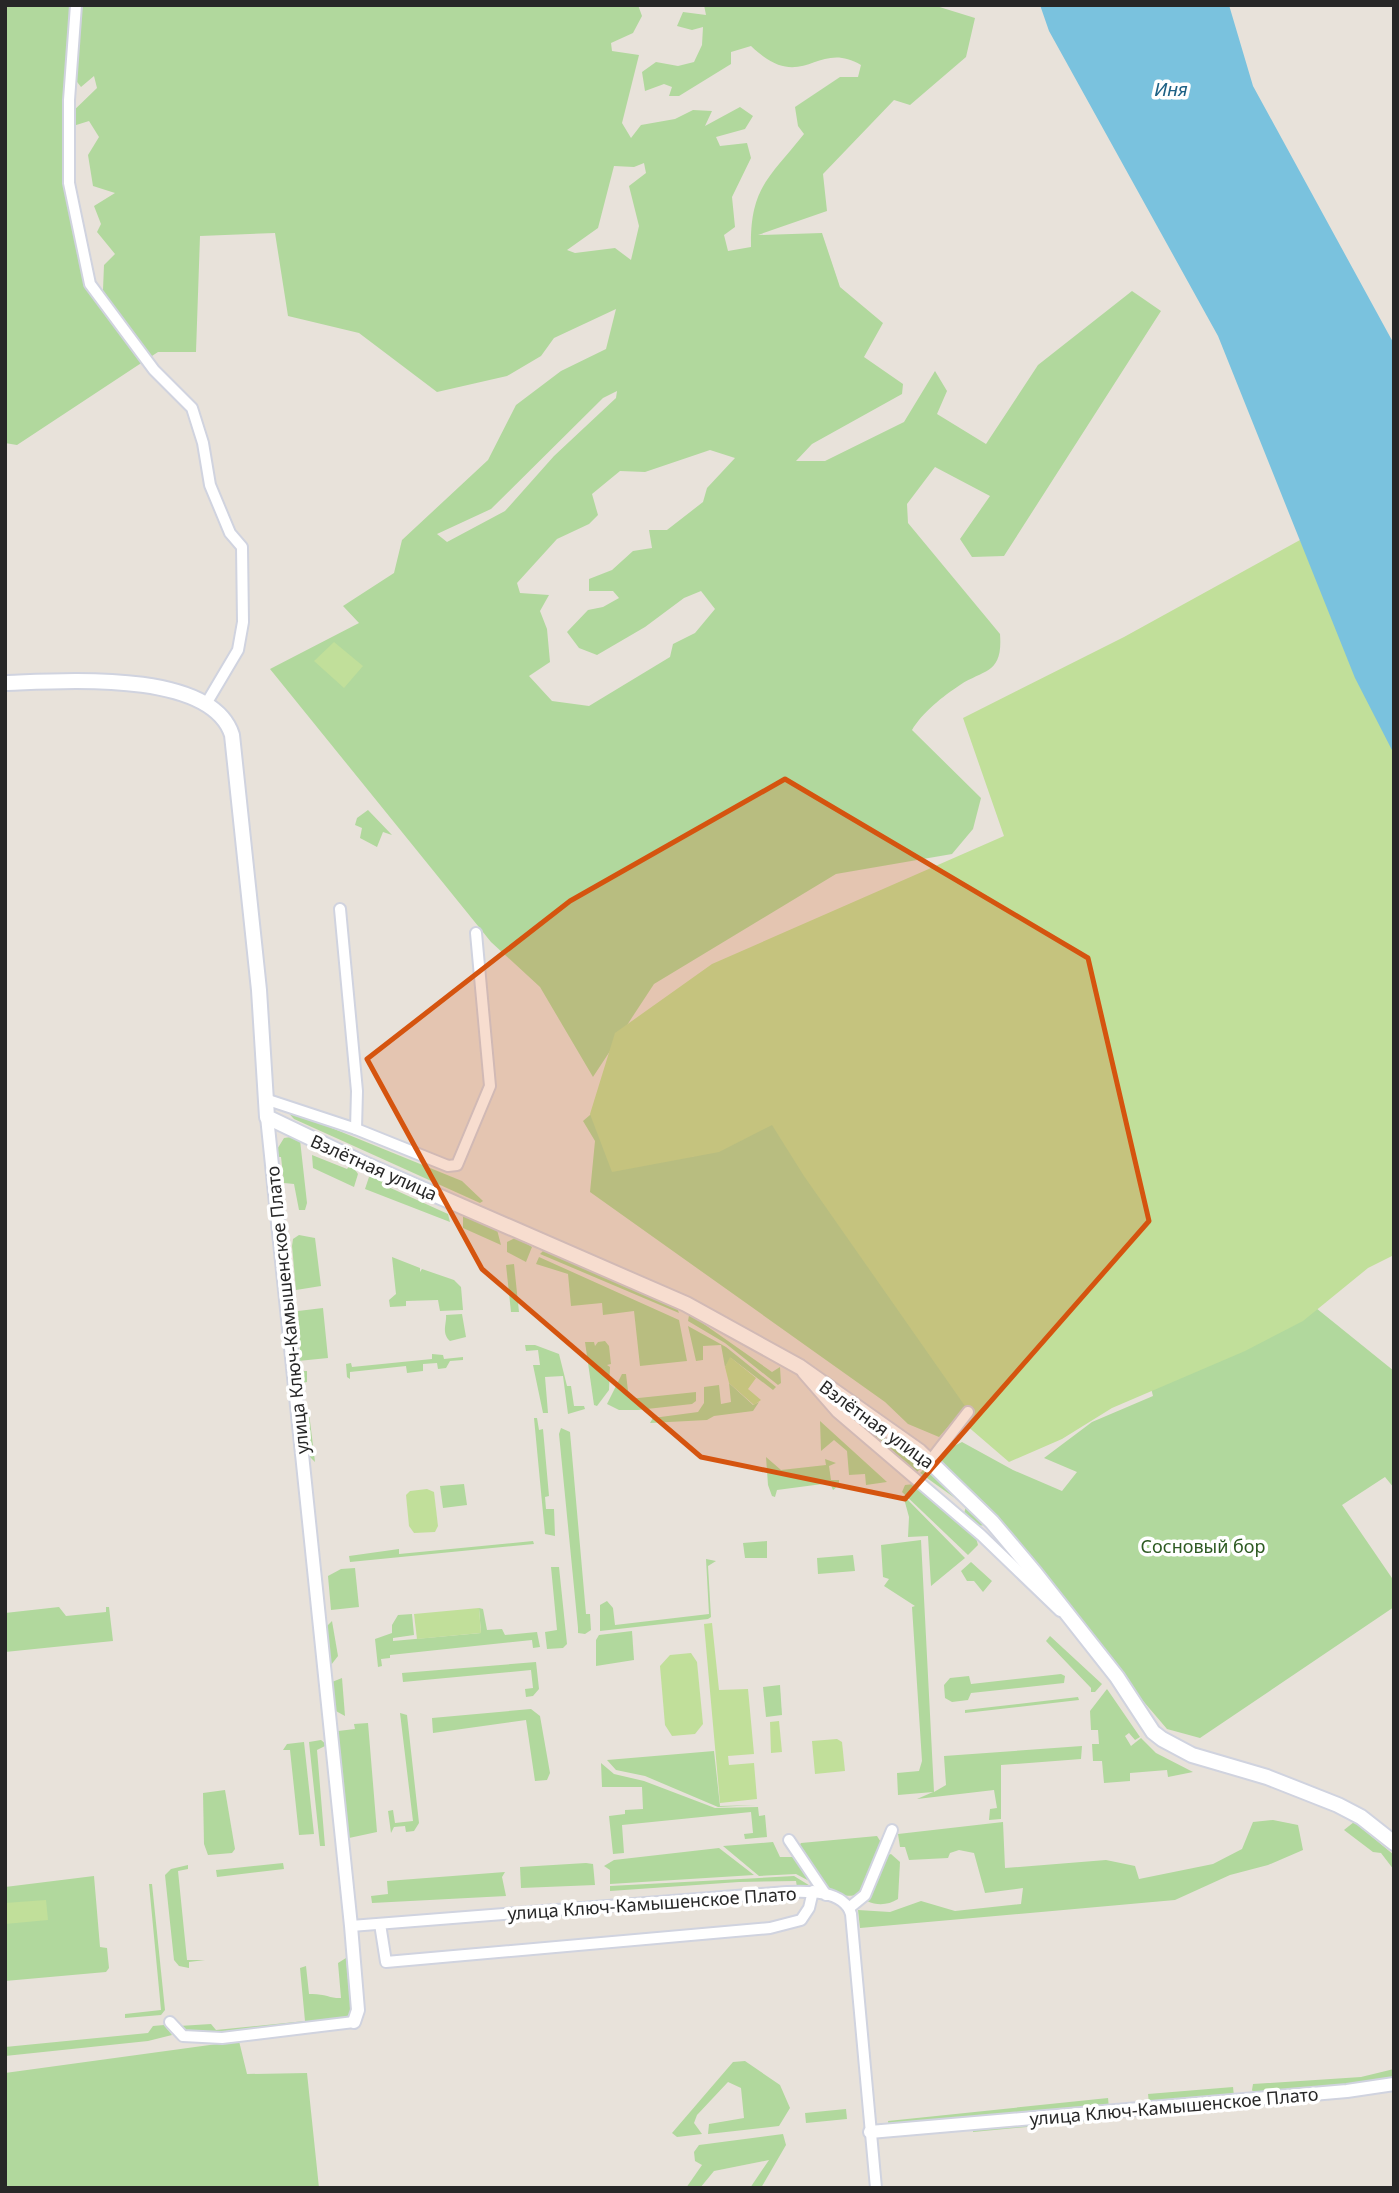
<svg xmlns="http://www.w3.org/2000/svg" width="1399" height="2193" font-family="'Noto Sans',sans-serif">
<rect width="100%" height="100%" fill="#e8e2da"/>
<g fill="#b1d89d" fill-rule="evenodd">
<path d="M5 5H638L642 16 633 33 611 43 612 51 639 55 622 123 631 138 641 125 675 119 693 110 712 111 705 126 740 107 753 116 745 129 716 137 720 146 747 143 751 158 732 197 735 227 724 235 728 251 751 247C750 187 770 177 804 134L798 126 795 107 840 77H858L861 65C816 38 803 96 751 46L731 52V64L679 96H669L672 87 664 84 645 91 642 72 656 62 678 66 694 62 702 45 703 27 692 30 677 26 683 12 706 15 704 5H933L975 18 966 57 910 105 894 100 823 174 827 211 758 235 822 233 840 287 883 323 864 357 903 384 902 394 812 444 796 461H825L904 422 935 371 947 391 937 414 986 444 1038 365 1132 291 1161 311 1004 556 972 557 960 539 990 496 935 467 907 504 908 523 1000 634C1003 674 985 669 960 685 943 696 922 713 912 730L981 798 973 829 952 854 836 874 654 984 593 1077 540 987 491 942 270 669 359 623 343 606 394 573 402 540 488 460 516 405 561 371 606 349 616 309 554 338 541 356 507 376 437 392 359 333 288 316 275 233 200 236 196 352H158L17 445 5 443ZM94 76 97 88 66 118 73 126 89 121 99 137 88 155 93 186 115 193 94 206 101 224 97 232 115 254 104 265 103 290 92 294 62 165V124L74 78 81 87ZM644 163 646 173 629 186 639 226 631 260 615 248 575 253 567 250 598 228 614 166 634 167ZM617 391 616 398 554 456 505 511 447 542 437 534 491 509 603 398ZM710 450 735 458 707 488 703 502 667 530H649L652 548 633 551 612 570 589 579V591H613L619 598 603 607 588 610 567 632 579 648 597 655 645 627 684 598 701 591 715 609 695 633 673 644 670 657 589 706 552 701 529 676 550 662 547 629 540 611 549 595 520 593 517 583 557 539 589 524 598 515 592 494 620 471 645 472Z"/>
<polygon points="368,810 392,835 383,832 377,847 360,838 362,828 355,825 357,818"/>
<polygon points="620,1089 692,1157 755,1126 783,1124 967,1405 939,1437 908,1424 885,1402 590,1192 595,1141 583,1121"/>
<polygon points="285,1109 462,1181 483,1201 480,1203 294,1119"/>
<polygon points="291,1137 300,1140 307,1203 305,1210 299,1210 294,1184 284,1183 281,1157 277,1157 276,1151 284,1138"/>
<polygon points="312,1155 347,1169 351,1164 358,1174 354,1187 313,1168"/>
<polygon points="374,1174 386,1178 384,1185 448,1214 450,1222 365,1189 369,1177"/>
<polygon points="469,1211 476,1214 475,1221 490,1226 495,1222 501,1245 463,1228 463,1215"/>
<polygon points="299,1235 315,1238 321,1286 296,1290 292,1246 293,1239"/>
<polygon points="517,1237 532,1247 526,1262 507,1252 507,1242"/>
<polygon points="544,1250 676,1305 679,1313 540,1254"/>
<polygon points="392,1257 420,1268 420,1272 422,1269 454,1280 461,1287 463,1310 440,1311 438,1300 406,1301 406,1306 390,1307 389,1300 396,1294"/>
<polygon points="539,1257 679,1320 687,1361 640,1366 634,1311 603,1315 602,1303 571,1306 568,1274 536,1264"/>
<polygon points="514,1264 519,1312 511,1312 506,1265"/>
<polygon points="323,1308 328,1358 298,1361 297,1353 300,1352 298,1311"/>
<polygon points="1316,1308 1394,1371 1394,1488 1385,1477 1342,1505 1394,1581 1394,1607 1200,1738 1167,1729 1040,1580 992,1514 936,1455 962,1442 1013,1470 1062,1491 1077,1472 1044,1458 1092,1422 1153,1396 1151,1388"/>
<polygon points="690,1310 701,1313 701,1322 772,1372 780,1367 781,1383 778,1385 725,1343 688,1321"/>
<path d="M462 1314 466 1337 450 1341C441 1333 447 1323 446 1315Z"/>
<polygon points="688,1326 726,1347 776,1387 773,1390 731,1358 725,1367 721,1345 703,1346 703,1360 696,1361"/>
<polygon points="605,1341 609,1346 611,1364 607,1365 610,1367 609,1390 597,1406 594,1405 585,1342 594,1342 595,1346 598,1342"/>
<polygon points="525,1345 535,1345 559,1354 567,1386 571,1386 574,1406 584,1406 585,1409 568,1414 563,1376 545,1377 548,1413 543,1413 533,1365 540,1365 538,1350 526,1351"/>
<polygon points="432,1354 443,1355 444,1359 463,1357 463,1360 450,1361 446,1368 438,1369 437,1363 423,1364 423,1371 407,1373 406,1366 350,1372 350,1379 347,1377 346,1364 351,1363 352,1367 432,1359"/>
<polygon points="301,1371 307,1371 307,1382 301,1383 304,1414 309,1413 315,1462 308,1455 299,1372"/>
<polygon points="622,1374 626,1374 629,1399 696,1392 696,1401 692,1404 638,1410 619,1410 607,1404"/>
<polygon points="729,1383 753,1405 759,1402 753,1411 714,1416 707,1420 650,1423 653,1418 698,1412 704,1403 704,1387 719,1385 721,1404 731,1402"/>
<polygon points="841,1407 924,1465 917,1472 848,1412 840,1414"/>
<polygon points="534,1418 537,1418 539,1430 543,1429 549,1496 545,1497 546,1509 554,1509 555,1536 545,1534"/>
<polygon points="820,1421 887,1482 866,1485 865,1474 849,1475 847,1451 834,1440 821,1451"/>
<polygon points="561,1428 570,1432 586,1614 590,1614 591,1630 585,1634 578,1633 578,1628 559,1434"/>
<polygon points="766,1457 781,1470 826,1465 825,1459 836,1463 829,1466 831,1480 839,1480 839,1485 833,1490 830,1483 777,1490 775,1497 772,1496 768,1485"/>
<polygon points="926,1467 1021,1558 985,1525 977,1526 964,1514 966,1506 920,1473"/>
<polygon points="464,1484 467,1505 443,1508 440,1486"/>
<polygon points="914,1484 976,1538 978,1545 968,1555 902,1492 905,1485"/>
<polygon points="903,1495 965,1558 931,1586 928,1536 908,1537 909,1517"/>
<polygon points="921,1540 934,1792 946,1785 944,1756 1082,1746 1081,1759 1001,1765 1001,1819 989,1820 990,1809 997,1808 994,1790 917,1799 933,1792 898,1795 897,1773 919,1771 922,1761 912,1607 915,1606 884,1586 889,1579 883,1577 881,1545"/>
<polygon points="533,1541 534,1544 350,1562 349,1556 399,1549 399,1554"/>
<polygon points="767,1541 767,1558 745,1558 743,1543"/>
<polygon points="853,1555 855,1571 818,1574 817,1558"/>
<polygon points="706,1559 716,1561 708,1566 711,1617 708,1619 600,1631 600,1605 607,1601 613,1608 615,1625 709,1614"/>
<polygon points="971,1562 992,1581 983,1592 974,1581 967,1581 961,1571"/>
<polygon points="551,1567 559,1567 567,1644 563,1648 547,1649 545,1632 557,1630"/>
<polygon points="355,1568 359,1607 331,1610 328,1576 341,1569"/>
<polygon points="59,1607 66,1616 106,1612 106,1607 109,1607 113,1641 5,1652 5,1613"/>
<polygon points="479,1608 483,1609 487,1630 502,1629 505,1635 537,1632 540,1647 533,1648 532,1640 390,1655 390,1658 381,1659 382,1666 378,1667 375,1639 392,1633 392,1625 398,1615 412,1614 414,1635 393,1638 393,1641 481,1633"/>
<polygon points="332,1621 338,1656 331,1665 326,1627"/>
<polygon points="632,1631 634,1660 596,1666 596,1640 599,1635"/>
<polygon points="1050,1636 1102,1684 1095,1692 1091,1692 1091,1688 1046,1641"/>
<polygon points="536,1662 539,1689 533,1696 526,1697 525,1689 533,1688 531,1670 403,1682 402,1673"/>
<polygon points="1061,1674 1065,1676 1064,1683 971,1693 968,1700 952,1702 945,1698 944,1685 950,1678 969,1676 971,1684"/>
<polygon points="342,1678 345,1716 334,1710 332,1682"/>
<polygon points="780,1685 782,1715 766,1717 763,1687"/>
<polygon points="1107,1689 1140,1737 1135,1740 1129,1733 1125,1736 1131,1746 1141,1738 1156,1753 1193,1772 1168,1777 1167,1770 1130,1773 1130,1781 1104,1783 1102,1761 1093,1761 1092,1744 1099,1744 1098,1730 1091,1730 1090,1711"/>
<polygon points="1078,1697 1079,1700 965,1713 965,1710"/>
<polygon points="531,1709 540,1716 550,1773 547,1780 535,1781 526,1720 433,1733 432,1718"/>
<polygon points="400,1713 407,1715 419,1823 414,1831 406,1832 405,1826 394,1827 391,1833 388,1811 393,1810 395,1823 413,1821"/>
<polygon points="368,1723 377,1832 349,1838 338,1731 355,1729 354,1724"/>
<polygon points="321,1740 327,1745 317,1750 325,1846 320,1846 309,1742"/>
<polygon points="304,1742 314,1834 299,1835 290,1750 283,1750 287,1744"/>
<polygon points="714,1751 720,1806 756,1805 718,1807 645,1776 616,1770 607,1760"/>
<polygon points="601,1763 614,1774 644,1781 715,1808 758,1807 759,1816 765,1815 767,1837 745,1839 744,1834 753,1833 751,1812 622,1825 624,1853 613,1854 609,1816 625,1814 625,1810 643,1809 642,1787 602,1787"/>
<polygon points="225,1790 235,1849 232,1853 208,1855 204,1844 203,1793"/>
<polygon points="1273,1820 1298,1825 1303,1850 1268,1865 1230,1875 1175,1900 860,1928 858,1910 890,1912 921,1901 955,1911 1021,1904 1023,1888 985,1893 974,1853 959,1850 950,1853 948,1858 909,1860 905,1847 900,1847 898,1834 1003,1822 1005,1868 1106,1860 1135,1866 1139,1879 1213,1864 1242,1849 1253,1822"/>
<polygon points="1354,1822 1394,1855 1394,1870 1381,1853 1373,1852 1344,1830"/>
<path d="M877 1836 882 1844 862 1893C828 1906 814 1871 798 1848L801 1843Z"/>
<polygon points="773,1842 780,1857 796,1857 813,1883 796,1874 759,1876 723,1846"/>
<polygon points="719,1848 754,1875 610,1884 610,1870 604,1866 614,1860"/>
<path d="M891 1854 900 1862 898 1899C888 1905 878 1906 867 1901L884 1856Z"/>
<polygon points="283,1863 284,1869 217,1877 216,1870"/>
<polygon points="586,1863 593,1864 595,1885 521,1888 520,1867"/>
<polygon points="188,1865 188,1869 178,1871 187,1960 205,1960 189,1962 189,1968 179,1966 174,1960 165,1875 171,1869"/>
<polygon points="505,1872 502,1877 506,1896 372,1903 371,1896 388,1894 387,1881"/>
<polygon points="94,1876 100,1947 107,1948 109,1968 106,1972 5,1981 5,1887"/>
<polygon points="794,1876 812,1887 797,1887 796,1881 739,1882 610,1891 610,1886"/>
<polygon points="149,1884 152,1884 165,2010 161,2015 125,2018 125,2014 161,2010"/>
<path d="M346 1958 351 2012 346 2018 217 2032 183 2031 179 2026 211 2024 216 2030 305 2021 300 1968 306 1966 309 1994C324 1993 332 1999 341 1998L338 1963Z"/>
<polygon points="164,2025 172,2035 148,2041 5,2056 5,2047 148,2033 153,2026"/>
<polygon points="239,2041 247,2074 307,2073 319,2188 5,2188 5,2073"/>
<polygon points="745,2061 780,2085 790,2108 779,2126 708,2134 709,2124 744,2118 741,2088 728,2082 697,2115 694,2123 702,2134 677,2137 672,2133 733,2062"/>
<polygon points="1394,2069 1394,2080 1255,2095 1252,2090 1253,2084 1361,2077"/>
<polygon points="1233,2087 1234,2096 1149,2103 1148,2094"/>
<polygon points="1108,2098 1109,2108 889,2128 888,2121"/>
<polygon points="846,2109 847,2119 806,2123 805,2113"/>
<polygon points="1100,2115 1102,2120 973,2132 973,2129"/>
<polygon points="783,2134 786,2145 761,2188 750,2188 769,2160 714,2171 700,2188 686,2188 702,2165 695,2161 694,2152 699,2145"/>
</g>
<g fill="#c1df9a">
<polygon points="1300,540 1394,747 1394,1255 1368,1268 1303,1321 1245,1351 1112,1408 1062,1439 1009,1462 966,1425 972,1416 804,1176 772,1125 719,1152 612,1172 590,1114 615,1033 712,964 1004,836 963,718 1124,637"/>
<polygon points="334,642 363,666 344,688 314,661"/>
<polygon points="730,1357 756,1378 748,1389 761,1400 754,1405 729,1383 725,1367"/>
<polygon points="427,1489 434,1492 438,1526 435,1532 414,1533 409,1526 406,1495 410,1491"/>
<polygon points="479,1608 481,1633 417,1639 414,1614"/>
<polygon points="712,1623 719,1690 748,1689 754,1754 728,1756 729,1765 754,1763 757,1799 720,1803 704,1624"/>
<polygon points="691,1653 697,1662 703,1724 695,1734 672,1736 665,1725 660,1666 670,1655"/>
<polygon points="779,1721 782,1752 771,1753 770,1722"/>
<polygon points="837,1739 842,1742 845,1771 815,1774 812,1741"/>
<polygon points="46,1900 48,1920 5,1924 5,1903"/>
</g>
<polygon fill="#7ac2de" points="1040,5 1229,5 1253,86 1394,344 1394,754 1355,678 1218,336 1049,31"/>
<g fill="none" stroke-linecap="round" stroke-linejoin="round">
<g stroke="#d0d3df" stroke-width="14">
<g id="minor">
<polyline points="76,5 69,100 69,183 90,284 154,370 192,408 203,443 210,485 230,533 242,547 243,622 238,650 206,704"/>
<polyline points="340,909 357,1091 356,1129"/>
<polyline points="265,1099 356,1129 448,1166 457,1165 490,1086 476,933"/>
<polyline points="803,1373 837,1412 981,1535 1060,1611"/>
<polyline points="930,1461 968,1412"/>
<polyline points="789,1840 826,1895"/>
<polyline points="849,1908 865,1895 892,1830"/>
<polyline points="380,1924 386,1962 770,1928 801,1920 809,1908 813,1891"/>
<path d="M351 1926 787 1892C807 1891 844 1890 851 1914L876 2188"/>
<polyline points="170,2022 183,2036 222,2038 354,2022"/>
</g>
</g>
<g stroke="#d0d3df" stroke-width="16">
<g id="tertiary">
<polyline points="267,1117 351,1926 358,2010 354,2022"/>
<polyline points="870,2132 1347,2091 1394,2084"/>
</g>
</g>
<g stroke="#d0d3df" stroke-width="18">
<path id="secondary" d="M5 683C61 681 211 669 232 735L259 990 267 1117 367 1165 686 1304 800 1367 919 1451 992 1522 1035 1573 1117 1677 1153 1732 1162 1739 1192 1755 1267 1777 1338 1805 1361 1817 1394 1843"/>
</g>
<use href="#minor" stroke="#fff" stroke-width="10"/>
<use href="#tertiary" stroke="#fff" stroke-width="12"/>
<use href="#secondary" stroke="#fff" stroke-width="14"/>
</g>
<path fill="#d5540f" fill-opacity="0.2" stroke="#d5540f" stroke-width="5" stroke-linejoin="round" d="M785 779 1088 958 1149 1221 905 1499 701 1457 482 1269 367 1059 570 901Z"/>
<g text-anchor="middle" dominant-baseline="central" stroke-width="7" stroke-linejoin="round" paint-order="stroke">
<g font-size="18" fill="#272727" stroke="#fff">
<text transform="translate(374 1167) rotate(24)">Взлётная улица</text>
<text transform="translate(287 1310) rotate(-96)">улица Ключ-Камышенское Плато</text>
<text transform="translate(877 1424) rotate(36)">Взлётная улица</text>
<text transform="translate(652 1903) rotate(-4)">улица Ключ-Камышенское Плато</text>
<text transform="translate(1174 2106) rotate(-5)">улица Ключ-Камышенское Плато</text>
</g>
<g font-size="18" fill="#2d5a22" stroke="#fff">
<text x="1203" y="1546">Сосновый бор</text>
</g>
<g font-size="19" font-style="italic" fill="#1d6185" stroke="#fff">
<text x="1171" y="89">Иня</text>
</g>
</g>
<rect width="1399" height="2193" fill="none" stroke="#272727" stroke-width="14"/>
</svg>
